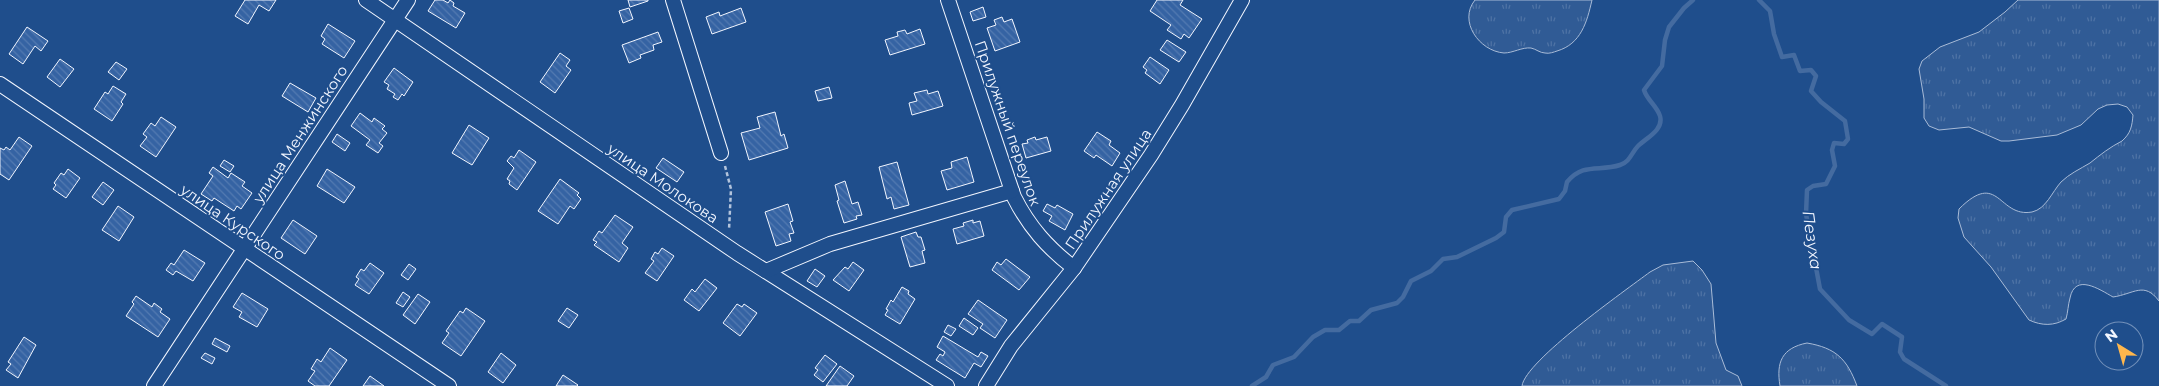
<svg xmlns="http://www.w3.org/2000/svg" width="2159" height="386" font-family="Montserrat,sans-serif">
<defs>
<pattern id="grass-tufts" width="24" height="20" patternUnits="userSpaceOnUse" patternTransform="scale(1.25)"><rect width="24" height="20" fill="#305b95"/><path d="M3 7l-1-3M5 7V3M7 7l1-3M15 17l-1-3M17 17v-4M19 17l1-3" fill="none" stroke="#4e73a5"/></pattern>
<pattern id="building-back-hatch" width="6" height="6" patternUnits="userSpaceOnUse" patternTransform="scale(1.25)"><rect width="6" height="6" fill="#3563a3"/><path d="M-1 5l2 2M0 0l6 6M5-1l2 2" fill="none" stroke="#537ab1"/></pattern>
</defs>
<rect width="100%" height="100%" fill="#1f4e8c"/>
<g fill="url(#grass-tufts)" stroke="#a8bbd7">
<path d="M1475 0H1592C1587 22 1581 44 1557 51 1554 52 1549 54 1545 53 1540 53 1536 49 1531 48 1522 47 1513 53 1504 53 1479 51 1458 21 1475 0Z"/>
<path d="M2018 0H2159V301C2144 281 2134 294 2113 297 2099 289 2075 273 2070 298 2068 305 2068 312 2066 319 2054 326 2042 326 2029 320L1991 267 1964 237 1958 218 1959 209C1999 169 1998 218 2032 212 2046 209 2052 192 2061 182 2069 174 2080 169 2090 163 2100 155 2110 147 2122 141 2131 133 2132 126 2133 115L2127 107 2118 104 2107 105 2098 109 2081 125 2057 135 2009 141H2001L1969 127 1939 130 1929 126 1924 118V99L1919 69 1922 61 1940 47 1979 32 2005 12Z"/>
<path d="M1693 261 1702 270 1711 284 1716 343 1726 370 1738 376 1742 386H1522C1525 361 1626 290 1650 272L1663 265Z"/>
<path d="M1807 343C1836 348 1847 359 1857 386H1780C1776 362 1782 348 1807 343Z"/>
</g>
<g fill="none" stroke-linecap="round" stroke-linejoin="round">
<g stroke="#446ba0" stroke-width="4.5">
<polyline points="1759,0 1770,11 1774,34 1782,57 1794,55 1800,71 1811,70 1816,76 1811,91 1821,102 1845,121 1848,139 1844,144 1834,143 1832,150 1835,166 1826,184 1813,186 1807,190 1806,214 1820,289 1849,320 1872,334 1882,324 1902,337 1900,352 1904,359 1946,386"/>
<path d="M1252 386 1266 377 1273 365 1294 357 1313 337 1325 330H1339L1350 321H1359L1371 310 1397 303 1403 297 1411 281 1431 271 1443 259 1457 257 1496 238 1504 232 1506 217 1512 210 1559 199 1565 191 1567 182C1584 162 1599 172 1620 165 1630 162 1632 152 1638 146 1646 138 1664 130 1660 116 1657 106 1647 100 1644 90L1662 66 1665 40 1669 27 1684 8 1693 0"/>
</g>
</g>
<g fill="url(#building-back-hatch)" stroke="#f2f6ff">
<polygon points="245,0 276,0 269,11 259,5 248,24 235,16"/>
<polygon points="435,0 443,0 448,3 450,0 454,3 453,6 465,13 456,28 428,11"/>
<polygon points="628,0 648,0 648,1 630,7"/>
<polygon points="1157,0 1183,0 1180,5 1202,19 1189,38 1184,34 1181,39 1167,30 1171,25 1150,11"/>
<polygon points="983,7 986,17 973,21 970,12"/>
<polygon points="629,8 633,19 623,23 619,11"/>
<polygon points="741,8 746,22 712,34 706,17 719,12 720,16"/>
<polygon points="1002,17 1004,22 1012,19 1020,42 995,51 987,28 996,25 994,20"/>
<polygon points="328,24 355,41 344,58 322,44 325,39 321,36"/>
<polygon points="27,27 48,41 41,51 35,46 23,64 9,54"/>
<polygon points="920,29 925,44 890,55 885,40 898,36 897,32 905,30 907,34"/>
<polygon points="658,32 662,42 653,45 654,50 640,55 641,58 629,63 622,45"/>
<polygon points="1167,40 1186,52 1179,62 1160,50"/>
<polygon points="560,53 570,60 566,66 571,70 555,93 540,82"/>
<polygon points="1150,57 1169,70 1160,84 1145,73 1147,70 1143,67"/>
<polygon points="60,59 74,69 60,87 47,77"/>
<polygon points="116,62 127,69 119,80 108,72"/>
<polygon points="394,68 413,82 404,96 402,94 398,100 393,97 395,94 387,89 389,85 384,82"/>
<polygon points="290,83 316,98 308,112 282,96"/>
<polygon points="113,86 126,94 121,102 123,104 112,121 94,109 105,92 108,94"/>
<polygon points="829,87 832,98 818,101 815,91"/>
<polygon points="927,90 928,94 938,91 943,106 912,115 909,103 917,101 914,93"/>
<polygon points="775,112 781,136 784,134 788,148 749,160 741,133 760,128 757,117"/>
<polygon points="360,113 372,122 374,118 385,126 382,129 387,133 379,143 383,146 378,153 366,145 370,140 351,126"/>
<polygon points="161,117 176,127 156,157 140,146 147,137 143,134 151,123 155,126"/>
<polygon points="469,125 489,138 472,165 452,153"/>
<polygon points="1097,132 1111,141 1109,145 1120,153 1112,166 1096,155 1094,158 1084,151"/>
<polygon points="337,134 350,143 345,151 332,142"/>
<polygon points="19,137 32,146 9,180 0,174 0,148 4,150 6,147 10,150"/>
<polygon points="1035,137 1036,140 1047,137 1051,151 1026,158 1022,144 1028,143 1027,140"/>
<polygon points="519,150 536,162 517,190 509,184 510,181 507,179 514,168 507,161 511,156 514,158"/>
<polygon points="967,157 974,182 947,190 941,171 952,168 951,162"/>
<polygon points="663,158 684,172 677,182 656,168"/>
<polygon points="224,160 234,166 230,172 220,166"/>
<polygon points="897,162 909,205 894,209 891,197 887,199 879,167"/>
<polygon points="213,167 228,178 231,173 245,182 242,186 252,193 241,209 237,206 234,211 214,198 212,201 201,194 213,176 209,173"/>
<polygon points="68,169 80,178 66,198 53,189 56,185 54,183 61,173 64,175"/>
<polygon points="327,169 355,187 344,203 317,186"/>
<polygon points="560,179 579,193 577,195 581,199 574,209 570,206 558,224 538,211"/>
<polygon points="845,181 852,204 858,202 862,215 856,216 857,219 844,223 837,201 839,200 835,185"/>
<polygon points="103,182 114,190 103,205 92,197"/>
<polygon points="788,204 793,221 790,222 794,233 789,234 791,241 776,246 765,212"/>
<polygon points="1047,204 1055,208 1057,205 1073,214 1065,230 1049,221 1052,216 1043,211"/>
<polygon points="118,206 134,217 119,241 102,230"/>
<polygon points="615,215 633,227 622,243 628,248 619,262 594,245 597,242 593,240 599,231 602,233"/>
<polygon points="293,220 317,236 305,254 281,238"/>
<polygon points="973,220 973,223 980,221 984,236 957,244 953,229 964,226 963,223"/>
<polygon points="916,232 918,237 921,237 925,250 922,251 925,263 910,267 901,237"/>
<polygon points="662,248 674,256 657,281 645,273 654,261 651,259 655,252 658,254"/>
<polygon points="184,250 205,263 193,281 176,271 173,275 166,270 171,263 174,265"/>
<polygon points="1006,259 1030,277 1019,290 992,270 997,262 1001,265"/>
<polygon points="853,262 864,270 849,291 833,280 845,267 848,269"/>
<polygon points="370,263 384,273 369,294 355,285 359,279 356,277 361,269 364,271"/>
<polygon points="409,264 416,269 408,280 401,275"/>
<polygon points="815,269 825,276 817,287 807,281"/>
<polygon points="705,279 717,288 699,311 684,300 692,289 695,292"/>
<polygon points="902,287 909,291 908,294 915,299 900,324 885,315 888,310 886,309 891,300 893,302"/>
<polygon points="403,292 410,297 403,307 396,303"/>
<polygon points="242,293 268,309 257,327 239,317 242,312 233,307"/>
<polygon points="418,294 430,302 415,324 403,315"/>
<polygon points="136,296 152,307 154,303 162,309 160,312 170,319 158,337 126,316 134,304 132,302"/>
<polygon points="978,300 1007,320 995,338 980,328 983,324 968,314"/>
<polygon points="737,304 742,307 744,304 757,313 740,336 723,323"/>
<polygon points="466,308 485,321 461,356 442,343 449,333 446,331 460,311 463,313"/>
<polygon points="567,308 578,315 569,328 558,321"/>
<polygon points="964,318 978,328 973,335 959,326"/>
<polygon points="948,325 956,329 951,336 944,332"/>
<polygon points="943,336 978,357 981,352 988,356 981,367 974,363 965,378 936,360 940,354 943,356 945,352 937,347"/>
<polygon points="24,337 36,345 18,378 6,370 11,364 8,362"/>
<polygon points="215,338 230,346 227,352 212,344"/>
<polygon points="330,348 347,360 329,386 315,386 308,381 315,371 311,369 317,359 321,362"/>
<polygon points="205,353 215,358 212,364 201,358"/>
<polygon points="501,353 516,365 503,383 488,372"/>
<polygon points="825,355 837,364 823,382 814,375 818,370 815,368"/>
<polygon points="840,366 854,376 847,386 826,386"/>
<polygon points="563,375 578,385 577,386 556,386"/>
<polygon points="370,376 384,386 363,386"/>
</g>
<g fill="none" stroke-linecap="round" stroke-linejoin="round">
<g stroke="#f2f6ff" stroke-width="16">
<g id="street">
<polyline points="366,0 737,253 947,386"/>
<polyline points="673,0 721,153"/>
<path d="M948 0 1014 197C1029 227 1048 248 1074 268"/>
<polyline points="0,84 449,386"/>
<polyline points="766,271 830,244 1012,191"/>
<polyline points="154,386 408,0"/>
<polyline points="986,386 1011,346 1074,268 1151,155 1182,105 1242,0"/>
</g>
</g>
<polyline stroke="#b3c4dc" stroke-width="2.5" stroke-dasharray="4 2.5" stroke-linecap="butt" points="725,166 731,189 729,230"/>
<use href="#street" stroke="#1f4e8c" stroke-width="14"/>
</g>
<g text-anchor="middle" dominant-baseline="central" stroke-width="4" stroke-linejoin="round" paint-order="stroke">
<g font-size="15" fill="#f2f6ff" stroke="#1f4e8c">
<text transform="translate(1008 123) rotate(71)">Прилужный переулок</text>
<text transform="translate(300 134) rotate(-57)">улица Менжинского</text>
<text transform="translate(663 183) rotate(34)">улица Молокова</text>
<text transform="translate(1108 189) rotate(-56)">Прилужная улица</text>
<text transform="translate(233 222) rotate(34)">улица Курского</text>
</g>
<g font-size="16" font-style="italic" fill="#f2f6ff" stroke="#1f4e8c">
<text transform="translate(1812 240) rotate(82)">Пезуха</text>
</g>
</g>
<g transform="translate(2119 346) rotate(323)"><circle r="24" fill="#1f4e8c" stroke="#7391ba"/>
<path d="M0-4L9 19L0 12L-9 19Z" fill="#ffb74d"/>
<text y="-8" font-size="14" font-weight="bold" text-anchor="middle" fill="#f2f6ff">N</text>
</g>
</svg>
